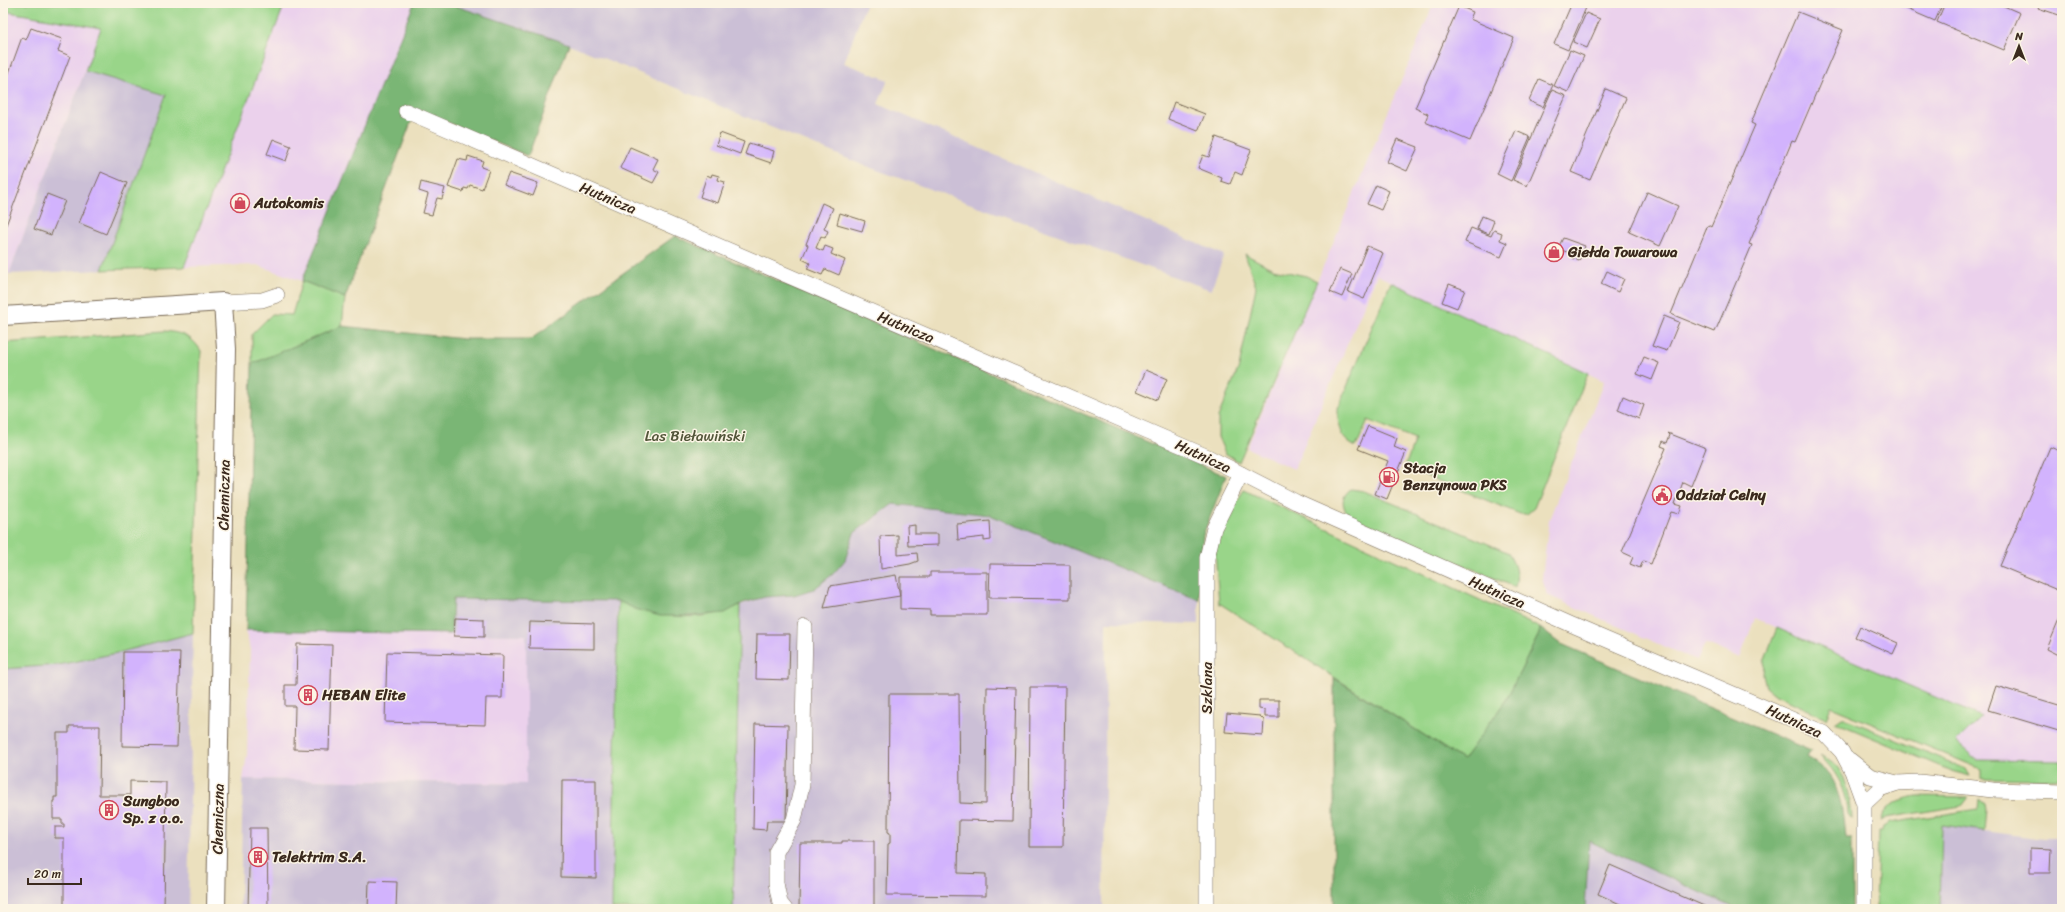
<svg xmlns="http://www.w3.org/2000/svg" width="2065" height="912" font-family="Sriracha,sans-serif">
<rect width="100%" height="100%" fill="#fcf5e5"/>
<filter id="ink" filterUnits="userSpaceOnUse"><feTurbulence type="fractalNoise" baseFrequency=".025" numOctaves="2"/><feDisplacementMap in="SourceGraphic" scale="8" xChannelSelector="R" yChannelSelector="G"/><feConvolveMatrix kernelMatrix="1 2 1 2 8 2 1 2 1" color-interpolation-filters="sRGB"/></filter>
<filter id="wash" filterUnits="userSpaceOnUse"><feTurbulence type="fractalNoise" baseFrequency=".012" numOctaves="4" result="noise"/><feDisplacementMap in="SourceGraphic" scale="16" xChannelSelector="R" yChannelSelector="G"/><feGaussianBlur stdDeviation="0.9" result="paint"/><feColorMatrix in="noise" values="0 0 0 0 0 0 0 0 0 0 0 0 0 0 0 0 0 1.4 0 .05"/><feComposite in="paint" operator="in"/></filter>
<g filter="url(#wash)">
<rect width="100%" height="100%" fill="#ebe0be"/>
<g fill="#ebd1ec">
<polygon points="285,3 414,3 302,281 257,265 184,267"/>
<polygon points="1434,3 2062,3 2062,761 1977,760 1956,742 1980,717 1755,618 1740,658 1705,643 1697,661 1547,595 1542,578 1549,520 1604,381 1377,275 1294,469 1247,448"/>
<polygon points="3,11 101,28 9,274 3,275"/>
<polygon points="246,630 526,635 526,784 243,779 247,755 250,650"/>
</g>
<g fill="#cbbfd6">
<polygon points="447,3 866,3 844,63 888,80 878,104 1224,255 1211,290 863,165 569,44"/>
<polygon points="85,71 166,95 102,270 9,274"/>
<polygon points="893,504 990,515 1199,600 1199,624 1106,622 1104,909 733,909 740,605 765,597 794,595 845,560 854,533"/>
<polygon points="453,599 618,601 612,909 240,909 243,779 526,784 526,635 451,634"/>
<polygon points="193,633 188,909 3,909 3,669 58,665 117,653"/>
<polygon points="1942,825 2042,839 2062,839 2062,909 1940,909"/>
<polygon points="1589,841 1737,909 1585,909"/>
</g>
<g fill="#99d589" stroke="#6a8054">
<polygon points="3,3 285,3 184,267 102,270 166,95 85,71 101,28 3,11"/>
<polygon points="1245,254 1273,269 1306,276 1317,281 1239,462 1225,453 1218,437 1218,417 1239,367 1256,287"/>
<polygon points="302,281 345,298 342,326 252,364 252,334 272,314 292,315"/>
<path d="M1391 282 1588 373 1534 508 1527 514H1520L1405 467 1415 439 1368 420 1356 447C1338 438 1338 426 1338 408Z"/>
<path d="M165 331C182 333 192 336 201 351L193 633 117 653 58 665 3 669V343Z"/>
<path d="M1351 489 1364 491 1507 552C1514 562 1519 575 1515 587L1349 516C1342 507 1340 497 1351 489Z"/>
<polygon points="1244,490 1540,628 1539,634 1506,700 1463,760 1219,603 1215,550 1229,513"/>
<path d="M618 601C655 618 703 624 740 605L733 909H612Z"/>
<polygon points="1777,628 1981,717 1956,742 1977,760 2062,761 2062,779 1981,778 1981,769 1831,707 1826,718 1776,695 1766,687 1763,674 1764,661"/>
<polygon points="1842,717 1966,769 1970,776 1951,771 1835,722"/>
<path d="M1820 756C1846 762 1851 798 1852 820L1848 815C1848 792 1837 772 1820 756Z"/>
<path d="M1917 796 1968 797 1961 806 1885 818 1880 821C1885 804 1901 799 1917 796Z"/>
<polygon points="1979,799 1985,804 1986,810 1984,831 1942,825 1940,909 1876,909 1878,831 1882,831 1883,827 1890,823 1978,809"/>
</g>
<g fill="#7ab675" stroke="#5a704a">
<polygon points="414,3 447,3 569,44 528,156 416,109 345,298 302,281"/>
<polygon points="675,236 1226,476 1203,535 1199,600 990,515 893,504 854,533 845,560 833,574 814,589 794,595 765,597 743,603 725,613 691,616 660,616 635,609 618,601 453,599 451,634 246,630 252,364 342,326 464,339 531,339"/>
<path d="M1540 628 1559 643 1811 751 1807 757C1840 774 1842 805 1845 838H1852V909H1737L1589 841 1585 909H1334V678L1463 760 1506 700 1539 634Z"/>
</g>
<g id="blocks">
<g fill="#d2b3fd">
<polygon points="1572,3 1588,3 1568,50 1554,44"/>
<polygon points="1893,3 1943,3 1935,21"/>
<polygon points="1945,3 1997,3 2020,13 2004,50 1937,22"/>
<polygon points="2040,3 2062,3 2062,16 2038,8"/>
<polygon points="1459,6 1473,12 1470,19 1514,38 1470,141 1425,122 1428,114 1415,108"/>
<polygon points="1798,12 1843,30 1795,142 1792,141 1749,244 1752,245 1715,332 1671,314 1708,225 1711,227 1755,125 1751,123"/>
<polygon points="1586,13 1600,19 1587,48 1573,42"/>
<polygon points="31,28 62,39 58,51 70,56 3,233 3,80 6,81 22,37 26,40"/>
<polygon points="1570,50 1584,56 1568,92 1554,86"/>
<polygon points="1539,79 1553,85 1543,107 1529,101"/>
<polygon points="1606,89 1626,98 1590,180 1571,172"/>
<polygon points="1552,90 1566,96 1527,186 1513,180"/>
<polygon points="1174,102 1205,114 1198,131 1168,119"/>
<polygon points="1516,131 1530,137 1511,181 1497,174"/>
<polygon points="720,133 744,142 740,154 716,145"/>
<polygon points="1216,137 1251,150 1242,175 1235,172 1230,184 1221,181 1222,178 1198,168 1203,155 1209,157"/>
<polygon points="273,139 291,146 286,161 267,154"/>
<polygon points="1397,139 1418,147 1407,171 1387,162"/>
<polygon points="749,143 774,151 771,163 745,154"/>
<polygon points="630,147 658,159 653,169 659,172 653,183 620,168"/>
<polygon points="468,156 483,161 481,167 489,170 482,189 470,185 468,189 464,188 463,192 448,187 458,159 467,161"/>
<polygon points="101,172 127,183 106,234 79,223"/>
<polygon points="509,173 538,183 533,196 504,185"/>
<polygon points="712,174 719,176 718,180 725,182 718,203 700,197 707,175 711,177"/>
<polygon points="421,182 445,188 442,199 437,198 432,215 423,213 428,194 419,191"/>
<polygon points="1376,185 1389,191 1381,210 1367,204"/>
<polygon points="1647,192 1678,206 1660,246 1629,232"/>
<polygon points="47,194 65,201 51,235 34,229"/>
<polygon points="822,203 833,208 824,229 828,231 825,238 821,236 816,248 823,251 825,246 833,249 831,254 845,260 839,275 825,269 822,275 807,269 810,263 802,259 808,245 806,244"/>
<polygon points="840,213 865,221 862,231 837,224"/>
<polygon points="1482,216 1494,221 1489,234 1477,229"/>
<polygon points="1471,228 1491,236 1494,230 1502,233 1500,240 1507,243 1501,257 1465,242"/>
<polygon points="1563,238 1585,246 1579,261 1572,258 1573,255 1558,248"/>
<polygon points="1367,246 1383,253 1364,299 1348,292"/>
<polygon points="1340,269 1352,274 1342,297 1330,292"/>
<polygon points="1607,271 1624,279 1618,292 1601,284"/>
<polygon points="1449,284 1465,290 1457,308 1442,302"/>
<polygon points="1664,316 1679,322 1667,351 1652,346"/>
<polygon points="1644,357 1659,363 1652,380 1637,374"/>
<polygon points="1146,370 1167,379 1158,400 1137,391"/>
<polygon points="1623,396 1644,405 1639,419 1618,410"/>
<polygon points="1368,426 1397,438 1394,447 1406,452 1387,499 1375,494 1388,461 1358,449"/>
<polygon points="1668,433 1706,448 1691,486 1683,482 1675,504 1682,506 1679,514 1671,512 1651,564 1643,561 1640,568 1630,564 1633,557 1622,552 1666,448 1661,446 1663,441 1667,443 1670,435"/>
<polygon points="2050,447 2062,452 2062,592 2000,566"/>
<polygon points="990,521 991,540 984,541 984,537 958,540 957,524"/>
<polygon points="915,525 915,534 938,534 938,545 908,546 907,526"/>
<polygon points="898,535 898,555 917,553 918,561 910,564 881,569 880,536"/>
<polygon points="990,564 1070,565 1070,599 989,598"/>
<polygon points="930,572 987,572 987,615 930,615 930,610 900,609 900,577 930,577"/>
<polygon points="896,575 900,596 824,608 830,586"/>
<polygon points="2062,613 2062,654 2061,656 2047,649"/>
<polygon points="455,618 484,619 484,637 454,636"/>
<polygon points="530,622 594,624 594,649 529,648"/>
<polygon points="1860,626 1898,643 1893,654 1855,637"/>
<polygon points="757,634 790,634 789,680 756,679"/>
<polygon points="297,644 332,645 329,750 294,749 295,706 285,706 285,685 296,685"/>
<polygon points="123,652 180,652 177,747 122,746"/>
<polygon points="387,652 503,655 502,698 486,698 485,725 385,722"/>
<polygon points="1996,686 2062,706 2062,732 1988,710"/>
<polygon points="987,687 1016,688 1013,821 959,820 958,873 986,874 986,896 887,895 888,844 890,843 890,833 888,832 889,694 959,694 960,803 986,804"/>
<polygon points="1030,687 1065,687 1063,847 1029,847"/>
<polygon points="1259,700 1279,700 1279,717 1265,717 1265,710 1259,709"/>
<polygon points="1227,713 1260,716 1264,720 1263,735 1225,732"/>
<polygon points="755,724 788,725 786,821 767,821 766,830 753,829"/>
<polygon points="69,726 100,726 99,795 130,795 130,781 166,782 164,909 64,909 64,838 55,838 55,827 64,827 64,824 62,824 62,819 53,819 53,801 54,801 54,797 57,797 57,733 69,733"/>
<polygon points="562,780 596,780 596,878 561,877"/>
<polygon points="250,828 267,828 268,909 248,909"/>
<polygon points="842,841 874,841 874,908 799,908 800,843 842,843"/>
<polygon points="2030,848 2051,849 2050,873 2030,873"/>
<polygon points="1610,865 1711,909 1631,909 1598,894"/>
<polygon points="369,881 397,882 396,909 368,909"/>
<rect x="1182" y="906" width="12" height="3"/>
</g>
</g>
</g>
<g filter="url(#ink)">
<use href="#blocks" fill-opacity="0" stroke="#796a56" stroke-width="1"/>
<g fill="none" stroke-linecap="round" stroke-linejoin="round">
<g stroke="#796a56" stroke-width="16">
<g id="minor">
<polyline points="406,111 1208,457 1296,502 1570,624 1824,733 1842,752 1852,771 1864,804 1864,909"/>
<polyline points="223,302 262,300 277,295"/>
<polyline points="1850,760 1870,776 1897,783"/>
<polyline points="1864,804 1880,789 1898,783 1919,782 1993,790 2062,792"/>
<polyline points="785,909 780,903 776,883 776,852 794,820 802,785 805,627"/>
<polyline points="1207,909 1207,558 1214,528 1241,474"/>
</g>
</g>
<g stroke="#796a56" stroke-width="20">
<polyline id="tertiary" points="3,316 223,302 226,349 216,909"/>
</g>
<use href="#minor" stroke="#fff" stroke-width="15"/>
<use href="#tertiary" stroke="#fff" stroke-width="18"/>
</g>
</g>
<defs>
<g id="shop-ring" transform="scale(1)"><circle r="9.5" fill="#fcf5e5" stroke="#d1495b" stroke-width="1.5"/><path d="M-5-2.5h2.3a2.7 3.5 0 0 1 5.4 0H5L5.5 6h-11ZM-1.5-2.5h3a1.5 2.3 0 0 0-3 0Z" fill="#d1495b"/></g>
<g id="fuel-ring" transform="scale(1)"><circle r="9.5" fill="#fcf5e5" stroke="#d1495b" stroke-width="1.5"/><path d="M-5.5-6h7V0h2V4h1.3V-2.5L3-4.5l.8-.8L6-3V5H2.5V1h-1V6h-7ZM-4.2-4.7v3.2H.2V-4.7Z" fill="#d1495b"/></g>
<g id="civic-ring" transform="scale(1)"><circle r="9.5" fill="#fcf5e5" stroke="#d1495b" stroke-width="1.5"/><path d="M-.6-6.5H3V-4.5H.6V-3L4-1V1h2V6H-6V1h2V-1L-.6-3ZM-1.2 2.5V6h2.4V2.5Z" fill="#d1495b"/></g>
<g id="building-ring" transform="scale(1)"><circle r="9.5" fill="#fcf5e5" stroke="#d1495b" stroke-width="1.5"/><path d="M-4-6H4V6H1V3H-1V6H-4ZM-2.5-4.3h1.7v1.8h-1.7ZM.8-4.3h1.7v1.8H.8ZM-2.5-1h1.7V.8h-1.7ZM.8-1h1.7V.8H.8Z" fill="#d1495b"/></g>
</defs>
<g fill-rule="evenodd">
<use href="#shop-ring" x="240" y="203"/>
<use href="#shop-ring" x="1554" y="252"/>
<use href="#fuel-ring" x="1389" y="477"/>
<use href="#civic-ring" x="1662" y="495"/>
<use href="#building-ring" x="308" y="695"/>
<use href="#building-ring" x="109" y="810"/>
<use href="#building-ring" x="258" y="857"/>
</g>
<g text-anchor="middle" dominant-baseline="central" stroke-width="3" stroke-linejoin="round" paint-order="stroke">
<g font-size="15" fill="#3b2a1e" stroke="#fcf5e5">
<text transform="translate(608 198) rotate(23)">Hutnicza</text>
<text transform="translate(906 327) rotate(23)">Hutnicza</text>
<text transform="translate(1203 456) rotate(25)">Hutnicza</text>
<text transform="translate(224 495) rotate(-89)">Chemiczna</text>
<text transform="translate(1497 592) rotate(24)">Hutnicza</text>
<text transform="translate(1207 688) rotate(-90)">Szklana</text>
<text transform="translate(1794 721) rotate(25)">Hutnicza</text>
<text transform="translate(218 819) rotate(-89)">Chemiczna</text>
</g>
<g font-size="15" font-weight="bold" fill="#3b2a1e" stroke="#fcf5e5" text-anchor="start">
<text x="254" y="203">Autokomis</text>
<text x="1568" y="252">Giełda Towarowa</text>
<text x="1403" y="468">Stacja<tspan x="1403" dy="17">Benzynowa PKS</tspan></text>
<text x="1676" y="495">Oddział Celny</text>
<text x="322" y="695">HEBAN Elite</text>
<text x="123" y="801">Sungboo<tspan x="123" dy="17">Sp. z o.o.</tspan></text>
<text x="272" y="857">Telektrim S.A.</text>
</g>
<g font-size="15" fill="#525539" stroke="#fcf5e5">
<text x="695" y="436">Las Bieławiński</text>
</g>
</g>
<rect width="2065" height="912" fill="none" stroke="#fcf5e5" stroke-width="16"/>
<g transform="translate(2019 46)" stroke="#fcf5e5" stroke-width="3" paint-order="stroke">
<path d="M0-3L7 15L0 10L-7 15Z" fill="#3b2a1e"/>
<text y="-6" font-size="11" font-weight="bold" text-anchor="middle" fill="#3b2a1e">N</text>
</g>
<path d="M28 878v6h53v-6" fill="none" stroke="#3b2a1e" stroke-width="2"/>
<text x="34" y="878" font-size="12" fill="#3b2a1e" stroke="#fcf5e5" stroke-width="3" paint-order="stroke">20 m</text>
</svg>
